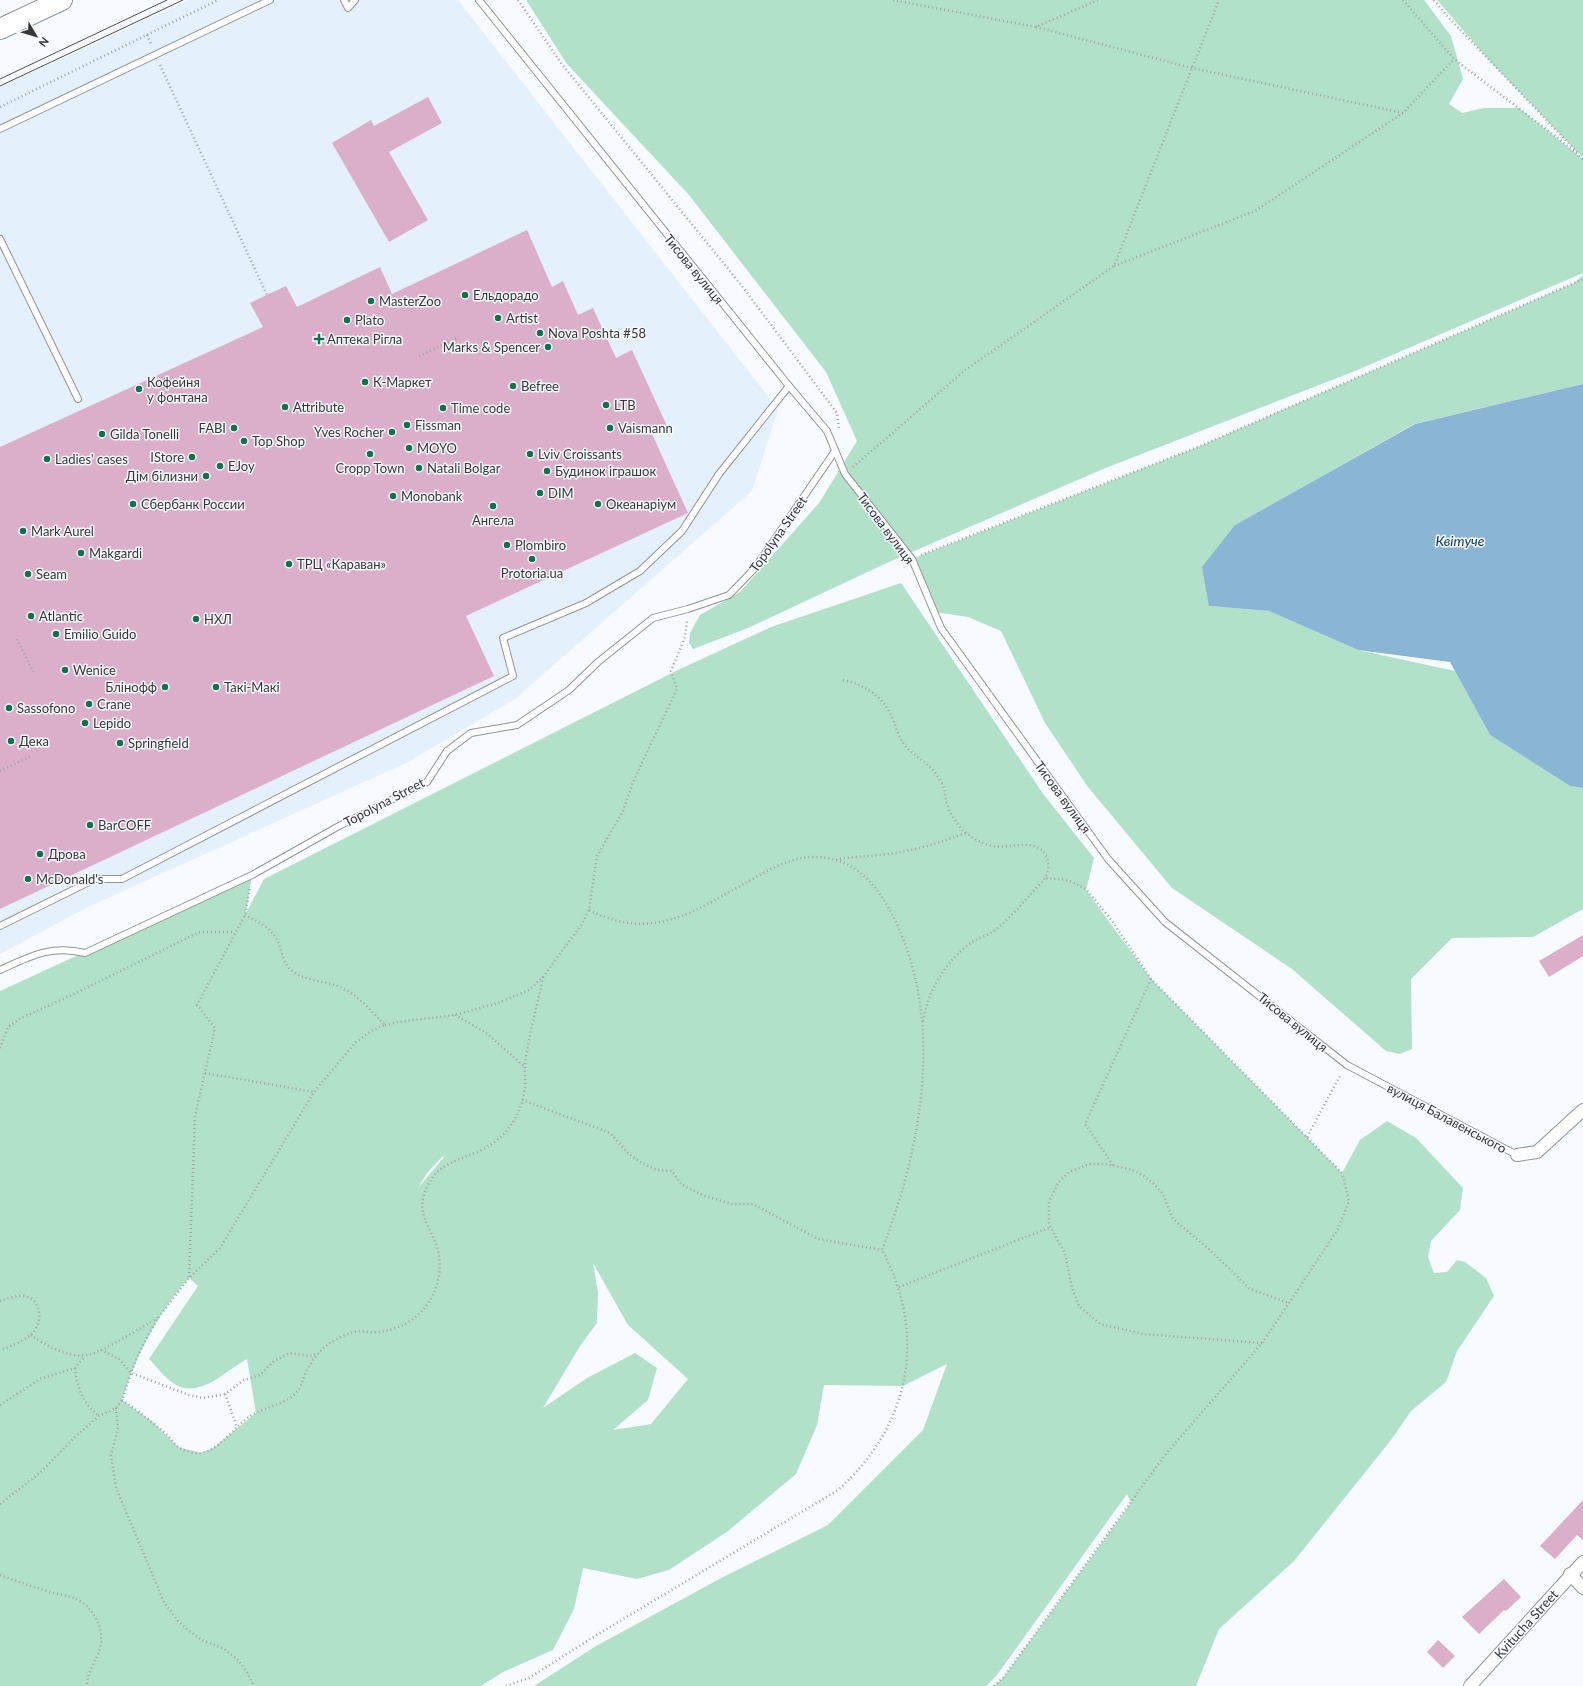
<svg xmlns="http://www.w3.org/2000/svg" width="1583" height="1686" font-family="Lato,sans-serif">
<rect width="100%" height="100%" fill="#f7fbff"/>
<polygon fill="#e5f0fd" points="189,0 458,0 778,409 752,491 515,699 406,763 88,907 0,954 0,87"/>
<g fill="#b2e1c9" fill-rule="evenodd">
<polygon points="526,0 1424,0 1451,36 1463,79 1449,104 1462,113 1484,108 1519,108 1583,159 1583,273 1355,371 1103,469 889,562 748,628 693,649 689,643 690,633 700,615 740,592 819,503 857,441 826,372 689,195 567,64"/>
<polygon points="1437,0 1583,0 1583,158 1487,58"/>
<polygon points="1583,275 1583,384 1414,424 1235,525 1209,606 1269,611 1358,650 1455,671 1490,735 1570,786 1583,788 1583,909 1533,937 1452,938 1411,979 1412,1049 1400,1054 1386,1051 1292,969 1172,888 1088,787 1045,723 1001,631 968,617 935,612 912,559 1198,447 1574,283"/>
<path d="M901 583 1044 795 1094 858 1086 890 1151 979 1342 1173 1360 1140 1387 1121 1416 1138 1463 1188 1460 1210 1431 1241 1428 1257 1434 1273 1447 1272 1457 1260 1465 1262 1486 1278 1494 1296 1457 1351 1446 1382 1411 1411 1391 1440 1294 1561 1219 1629 1196 1686H994L1003 1678 1131 1503 1127 1494 997 1675 986 1686H534L596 1646 725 1576 828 1525 923 1430 947 1364 903 1386 824 1385 817 1425 796 1474 728 1531 669 1570 637 1579 583 1568 574 1609 553 1650 503 1672 481 1686H0V991L252 875 246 913 264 879 678 670 771 627ZM443 1156 444 1157 418 1188 427 1173ZM593 1263 628 1325 688 1379 651 1424 613 1430 648 1400 657 1368 635 1353 587 1378 543 1408 580 1346 597 1323 598 1292ZM189 1278 198 1286 149 1359C157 1367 164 1377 173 1383 199 1401 226 1370 247 1359L256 1413 213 1448 201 1453 178 1447 154 1423 122 1400C137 1354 157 1314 189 1278Z"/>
</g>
<polygon fill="#8bb5d5" points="1583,384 1583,788 1570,786 1490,735 1450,662 1358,650 1269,611 1209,606 1202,567 1235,525 1415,424"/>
<g fill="#dbaeca">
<polygon points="428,97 442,123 389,152 428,220 389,242 332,143 371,120 374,126"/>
<polygon points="527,230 552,287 563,281 578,315 593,308 616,358 632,350 667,426 652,434 688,513 466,616 494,676 0,909 0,447 263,327 250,303 286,286 297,307 380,267 392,294"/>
<polygon points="1583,935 1583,956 1549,977 1539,961"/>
<polygon points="1583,1500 1583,1540 1577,1535 1555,1559 1540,1546"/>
<polygon points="1504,1579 1521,1597 1506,1611 1504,1610 1479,1634 1462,1617"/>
<polygon points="1438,1640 1455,1656 1443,1668 1427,1652"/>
</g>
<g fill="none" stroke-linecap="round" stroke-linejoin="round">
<g stroke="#90959b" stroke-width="8">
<g id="lane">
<polyline points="344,0 348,8 355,0"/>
<polyline points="479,0 789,386 827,431 845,474 912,559 941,628 1108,859 1165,922 1347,1065 1517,1155"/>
<polyline points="0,129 270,0"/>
<polyline points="0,239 78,399"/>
<polyline points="0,926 95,879 122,879 513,676 503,638 586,603 640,571 682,531 719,474 789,386"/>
<path d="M0 970C31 956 50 945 85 953L252 875 339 826 427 782 447 751 471 733 517 725 569 690 598 662 653 618 688 609 729 595 755 568 835 451"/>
</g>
</g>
<g stroke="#90959b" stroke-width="14">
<g id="street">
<polyline points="1517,1155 1537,1152 1583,1110"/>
<polyline points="1570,1574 1583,1588"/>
<polyline points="1470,1686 1583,1562"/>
</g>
</g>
<g stroke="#90959b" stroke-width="22">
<polyline id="primary" points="0,29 62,0"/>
</g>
<g stroke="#9ea1a4" stroke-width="2.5" stroke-dasharray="1 3" stroke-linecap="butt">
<polyline points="518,0 561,63 742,286 837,413 839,428"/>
<polyline points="893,0 1036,27 1098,0"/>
<polyline points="1403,0 1454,59 1559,139 1583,159"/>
<polyline points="1434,0 1448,17 1578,153"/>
<polyline points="1036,27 1192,68 1403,113 1454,59"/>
<polyline points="147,35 152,46"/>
<polyline points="160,65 267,295"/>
<polyline points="0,107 218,0"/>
<polyline points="1114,266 1255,211 1403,113"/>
<polyline points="419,356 457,338"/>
<polyline points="853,467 964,371 1114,266 1219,0"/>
<polyline points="921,555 1198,447 1583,279"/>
<polyline points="17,639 33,672"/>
<path d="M843 680C864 684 883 697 892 717 897 729 899 740 908 749 922 762 932 764 942 784 945 789 945 795 946 801 949 812 955 822 963 830 971 838 981 843 992 846 1010 850 1037 835 1047 858 1050 866 1048 874 1043 881 1028 896 1015 913 999 927 992 934 980 937 972 942 946 961 927 991 923 1023"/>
<polyline points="0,771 31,756"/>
<path d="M836 860C851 856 864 857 879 855 911 852 936 844 966 833"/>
<polyline points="455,1015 485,1032 524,1066"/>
<polyline points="385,1025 398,1022 455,1015 498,1003 529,990 543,977 582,924 589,910 597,856 623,811 633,782 677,689 671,671 685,637 687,620"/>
<polyline points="0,1048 8,1027 21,1018 70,996 199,932 234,932"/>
<polyline points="205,1073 314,1092"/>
<polyline points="522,1100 610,1133 629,1154 640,1162 657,1170 672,1171 682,1185 705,1196 732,1204 753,1204 818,1239 882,1250"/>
<polyline points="1307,1137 1341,1074"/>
<polyline points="1113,1165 1085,1124 1151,979"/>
<polyline points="189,1277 195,1116 215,1028 197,1005 245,915 250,887"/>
<polyline points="899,1287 1051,1227"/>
<path d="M0 1301C7 1299 16 1295 24 1296 43 1299 43 1324 31 1335 23 1341 9 1347 0 1350"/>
<path d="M31 1335C46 1346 68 1358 87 1355 104 1352 141 1327 158 1318"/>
<polyline points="1262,1343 1143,1334 1100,1324 1079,1306 1072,1288 1065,1253 1054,1234 1049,1223 1049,1202 1058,1183 1069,1172 1089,1164 1105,1164 1129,1169 1139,1173 1152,1182 1163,1194 1173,1219 1210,1250 1250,1289 1289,1303"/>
<polyline points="101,1350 119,1359 131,1373 189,1395 203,1398 225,1394 244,1380 260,1375 274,1361 290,1353 309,1356 318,1354"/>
<path d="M75 1368C77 1387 83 1404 99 1416"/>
<polyline points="225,1394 237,1427"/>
<path d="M122 1400C137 1410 151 1421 165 1433 170 1437 173 1443 178 1447 184 1451 192 1453 200 1453 220 1451 235 1425 252 1415 265 1407 282 1405 294 1395 301 1389 302 1381 306 1372 312 1360 320 1350 330 1343 338 1338 349 1332 359 1331 365 1331 371 1333 378 1332 401 1330 422 1317 433 1295 440 1281 442 1262 437 1247 429 1223 414 1212 428 1185 441 1157 475 1159 497 1140 513 1127 523 1107 525 1087 526 1079 524 1071 525 1064 529 1035 537 1006 543 977"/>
<polyline points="0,1405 40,1379 75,1368 85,1356"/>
<polyline points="116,1408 118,1429 111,1455 116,1488 164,1602 178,1621 189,1631 202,1640 224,1649 237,1659 247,1672 254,1686"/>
<path d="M0 1504 41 1472 77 1435 99 1416 116 1408 122 1400 135 1362 146 1339 158 1318 189 1278 220 1248 314 1092 356 1042 373 1030 385 1025C373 1013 360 997 344 989 328 980 303 982 290 969 283 962 282 952 279 944 273 928 258 922 245 915"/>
<path d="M0 1575C16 1581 31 1586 47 1591 56 1594 65 1595 74 1598 91 1605 103 1624 101 1643 99 1659 87 1669 87 1686"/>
<path d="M506 1686 529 1678 595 1636 838 1490C910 1426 928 1336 882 1250 923 1144 947 1012 888 907 871 877 848 856 811 857 792 858 776 866 760 875 701 906 657 945 589 910"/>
<polyline points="994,1686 1003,1678 1165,1455 1262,1343 1289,1303 1338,1229 1349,1201 1342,1173 1151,979 1112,921 1086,889 1068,880 1045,878"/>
</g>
<use href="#lane" stroke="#fff" stroke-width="6"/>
<use href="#street" stroke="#fff" stroke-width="12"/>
<use href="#primary" stroke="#fff" stroke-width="20"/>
<g stroke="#4d4f51" stroke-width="1">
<polyline points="0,79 167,0"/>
<polyline points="0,86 183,0"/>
</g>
</g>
<g fill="#0a744c" stroke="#f7fbff" stroke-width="1.5">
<circle cx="465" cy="295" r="4"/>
<circle cx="371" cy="301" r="4"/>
<circle cx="498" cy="318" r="4"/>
<circle cx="347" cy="320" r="4"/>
<circle cx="540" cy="333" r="4"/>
<path d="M317 333h4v4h4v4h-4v4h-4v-4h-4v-4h4z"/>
<circle cx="548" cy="347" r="4"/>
<circle cx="365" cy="382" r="4"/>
<circle cx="513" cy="386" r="4"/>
<circle cx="139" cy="389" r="4"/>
<circle cx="606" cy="405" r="4"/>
<circle cx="285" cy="407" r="4"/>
<circle cx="443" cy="408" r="4"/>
<circle cx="407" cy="425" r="4"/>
<circle cx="234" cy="428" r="4"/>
<circle cx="610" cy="428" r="4"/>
<circle cx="392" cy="432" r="4"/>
<circle cx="102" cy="434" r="4"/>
<circle cx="244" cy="441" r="4"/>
<circle cx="409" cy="448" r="4"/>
<circle cx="370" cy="454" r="4"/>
<circle cx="530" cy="454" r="4"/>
<circle cx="192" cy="457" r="4"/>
<circle cx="47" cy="459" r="4"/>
<circle cx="220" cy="466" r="4"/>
<circle cx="419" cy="468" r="4"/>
<circle cx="547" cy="471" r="4"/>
<circle cx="206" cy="476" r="4"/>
<circle cx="540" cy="493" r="4"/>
<circle cx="393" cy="496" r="4"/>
<circle cx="133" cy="504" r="4"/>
<circle cx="598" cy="504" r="4"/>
<circle cx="493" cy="506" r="4"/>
<circle cx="23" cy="531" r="4"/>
<circle cx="507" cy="545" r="4"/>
<circle cx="81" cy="553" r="4"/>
<circle cx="532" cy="559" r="4"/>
<circle cx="289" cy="564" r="4"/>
<circle cx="28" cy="574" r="4"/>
<circle cx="31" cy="616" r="4"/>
<circle cx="196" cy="619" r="4"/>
<circle cx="56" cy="634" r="4"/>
<circle cx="65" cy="670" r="4"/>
<circle cx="165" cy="687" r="4"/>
<circle cx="216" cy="687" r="4"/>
<circle cx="89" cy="704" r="4"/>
<circle cx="9" cy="708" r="4"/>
<circle cx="85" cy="723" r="4"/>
<circle cx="11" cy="741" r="4"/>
<circle cx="120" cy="743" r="4"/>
<circle cx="90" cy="825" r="4"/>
<circle cx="40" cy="854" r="4"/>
<circle cx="28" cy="879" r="4"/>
</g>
<g text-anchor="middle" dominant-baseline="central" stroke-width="3" stroke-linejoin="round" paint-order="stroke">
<g font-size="13" fill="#353739" stroke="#f7fbff">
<text transform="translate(694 269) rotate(51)">Тисова вулиця</text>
<text transform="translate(886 528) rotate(53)">Тисова вулиця</text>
<text transform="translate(778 534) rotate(-55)">Topolyna Street</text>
<text transform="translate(1063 797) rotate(54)">Тисова вулиця</text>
<text transform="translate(384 802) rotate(-28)">Topolyna Street</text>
<text transform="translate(1293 1022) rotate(39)">Тисова вулиця</text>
<text transform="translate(1447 1118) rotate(28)">вулиця Балавенського</text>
<text transform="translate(1526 1624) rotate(-48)">Kvitucha Street</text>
</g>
<g font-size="13" fill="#353739" stroke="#f7fbff" text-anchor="start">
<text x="473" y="295">Ельдорадо</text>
<text x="379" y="301">MasterZoo</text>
<text x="506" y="318">Artist</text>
<text x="355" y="320">Plato</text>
<text x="548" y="333">Nova Poshta #58</text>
<text x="327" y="339">Аптека Рігла</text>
<text x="540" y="347" text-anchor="end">Marks &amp; Spencer</text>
<text x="147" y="382">Кофейня<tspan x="147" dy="15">у фонтана</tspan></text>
<text x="373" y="382">К-Маркет</text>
<text x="521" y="386">Befree</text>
<text x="614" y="405">LTB</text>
<text x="293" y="407">Attribute</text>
<text x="451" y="408">Time code</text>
<text x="415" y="425">Fissman</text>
<text x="226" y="428" text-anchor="end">FABI</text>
<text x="618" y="428">Vaismann</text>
<text x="384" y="432" text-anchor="end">Yves Rocher</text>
<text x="110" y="434">Gilda Tonelli</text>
<text x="252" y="441">Top Shop</text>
<text x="417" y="448">MOYO</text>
<text x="538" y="454">Lviv Croissants</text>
<text x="184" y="457" text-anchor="end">IStore</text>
<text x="55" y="459">Ladies' cases</text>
<text x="228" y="466">EJoy</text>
<text x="370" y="468" text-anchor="middle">Cropp Town</text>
<text x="427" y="468">Natali Bolgar</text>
<text x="555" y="471">Будинок іграшок</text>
<text x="198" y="476" text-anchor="end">Дім білизни</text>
<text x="548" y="493">DIM</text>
<text x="401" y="496">Monobank</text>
<text x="141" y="504">Сбербанк России</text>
<text x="606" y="504">Океанаріум</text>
<text x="493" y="520" text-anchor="middle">Ангела</text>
<text x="31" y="531">Mark Aurel</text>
<text x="515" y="545">Plombiro</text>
<text x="89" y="553">Makgardi</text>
<text x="297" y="564">ТРЦ «Караван»</text>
<text x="532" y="573" text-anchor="middle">Protoria.ua</text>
<text x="36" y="574">Seam</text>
<text x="39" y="616">Atlantic</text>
<text x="204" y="619">НХЛ</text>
<text x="64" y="634">Emilio Guido</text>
<text x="73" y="670">Wenice</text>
<text x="157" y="687" text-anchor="end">Блінофф</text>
<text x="224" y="687">Такі-Макі</text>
<text x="97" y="704">Crane</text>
<text x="17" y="708">Sassofono</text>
<text x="93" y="723">Lepido</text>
<text x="19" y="741">Дека</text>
<text x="128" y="743">Springfield</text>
<text x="98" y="825">BarCOFF</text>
<text x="48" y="854">Дрова</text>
<text x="36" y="879">McDonald's</text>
</g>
<g font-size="14" font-style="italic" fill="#043959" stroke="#f7fbff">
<text x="1460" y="540">Квітуче</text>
</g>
</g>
<g transform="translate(36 36) rotate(128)" stroke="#f7fbff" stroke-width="3" paint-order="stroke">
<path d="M0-3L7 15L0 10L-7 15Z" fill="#353739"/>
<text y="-6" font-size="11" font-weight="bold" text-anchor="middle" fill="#353739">N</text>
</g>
</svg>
